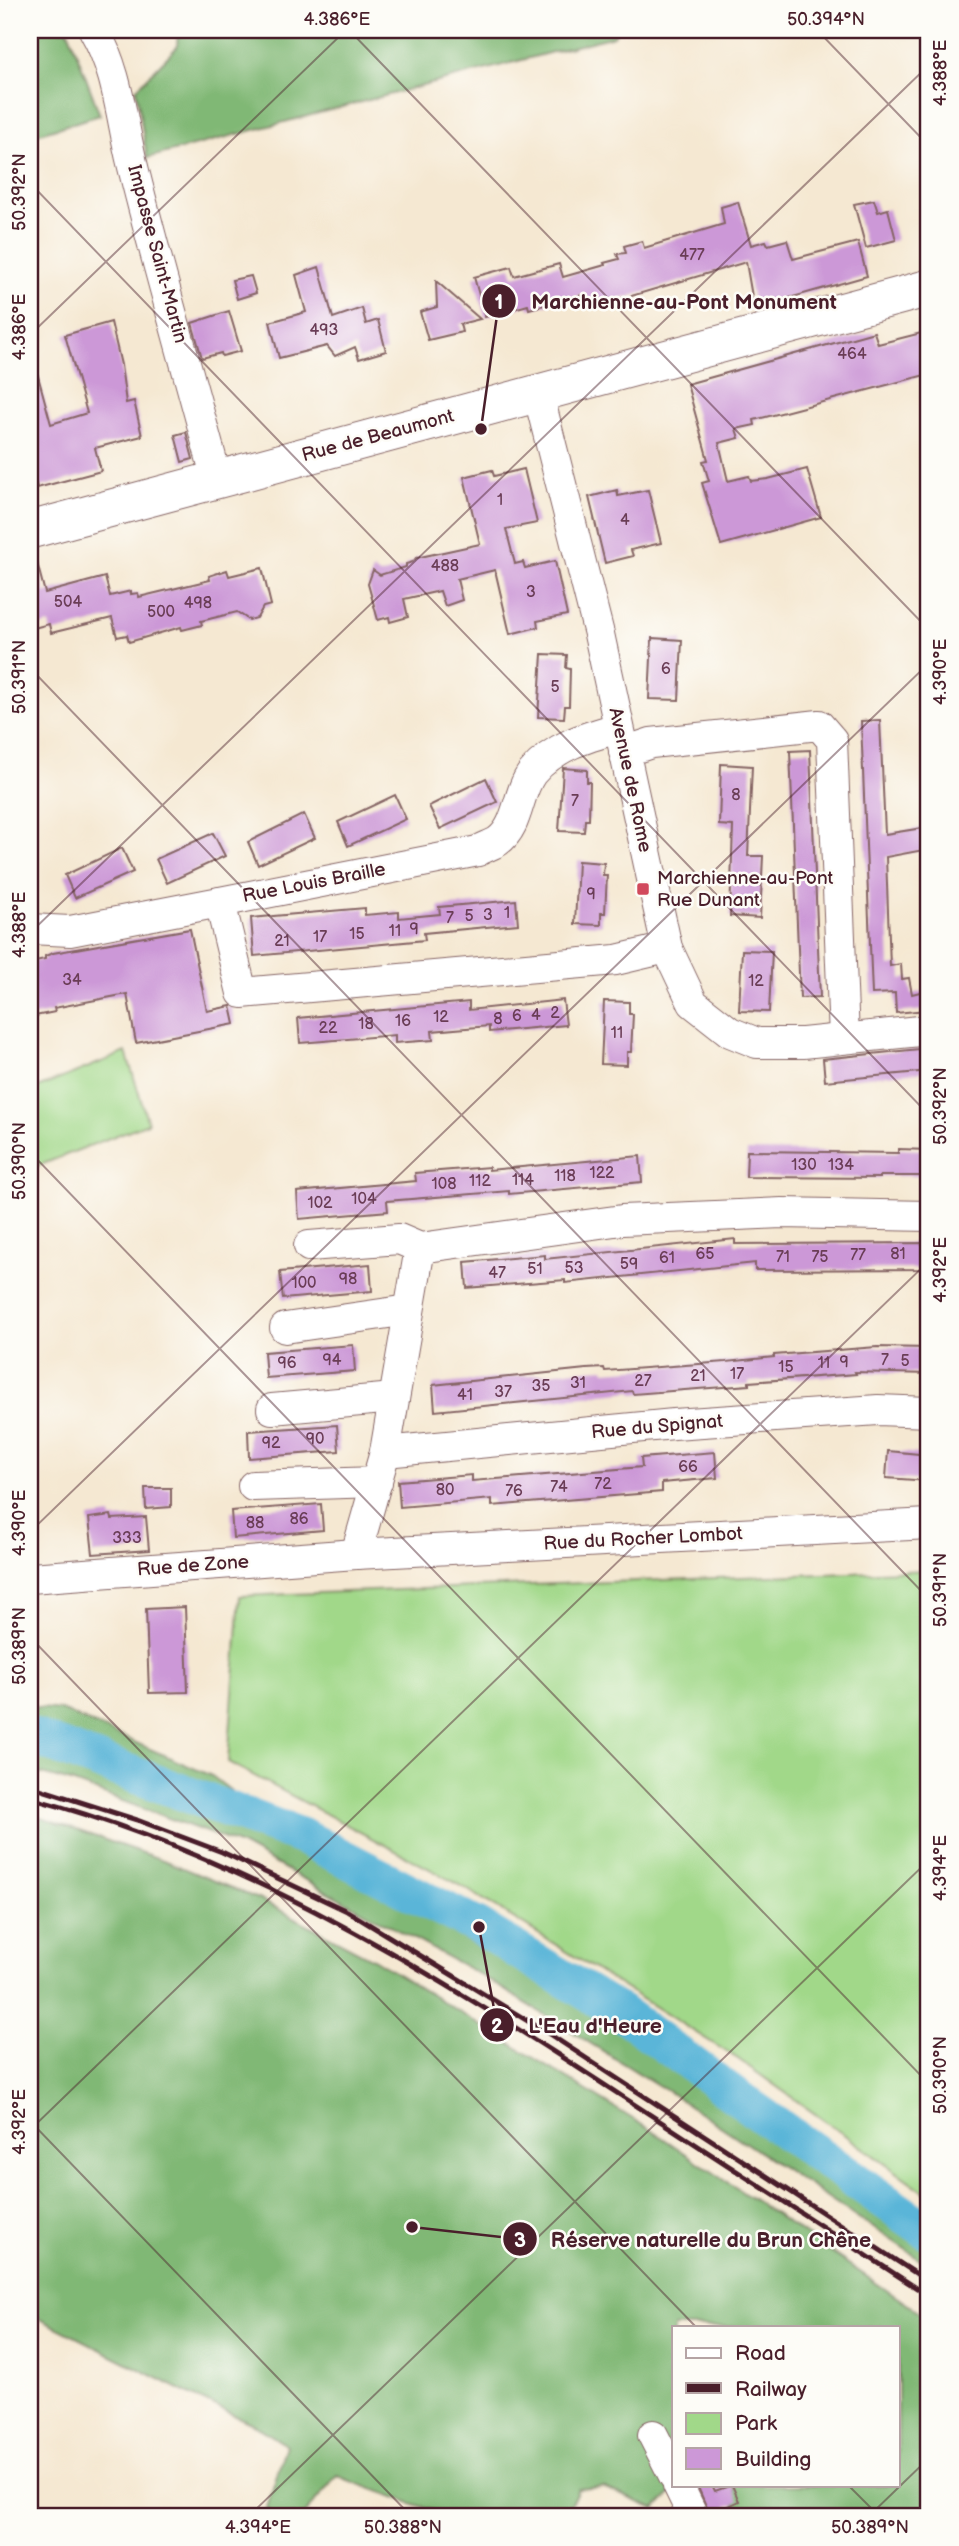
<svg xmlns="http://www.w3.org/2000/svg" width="959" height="2546" font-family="'Balsamiq Sans',sans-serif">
<rect width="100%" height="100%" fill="#fdfcf7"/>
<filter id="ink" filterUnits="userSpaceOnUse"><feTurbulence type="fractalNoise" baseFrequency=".0143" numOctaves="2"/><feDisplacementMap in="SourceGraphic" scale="14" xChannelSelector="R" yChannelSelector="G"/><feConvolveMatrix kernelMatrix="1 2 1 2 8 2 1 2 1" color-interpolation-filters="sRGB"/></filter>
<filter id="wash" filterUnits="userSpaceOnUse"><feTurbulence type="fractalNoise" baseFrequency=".00686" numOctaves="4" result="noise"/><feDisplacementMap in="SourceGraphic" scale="28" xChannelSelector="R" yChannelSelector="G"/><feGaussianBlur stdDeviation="1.57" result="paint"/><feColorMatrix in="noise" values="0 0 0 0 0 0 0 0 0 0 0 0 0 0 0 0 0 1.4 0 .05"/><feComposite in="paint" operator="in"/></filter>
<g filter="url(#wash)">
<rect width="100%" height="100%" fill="#f5e8d2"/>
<g fill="#a1d889" stroke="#767c5a" stroke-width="2">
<polygon points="126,1052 148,1123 30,1169 30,1091"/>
<polygon points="929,1570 929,2195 738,2059 462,1886 228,1762 240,1596"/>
</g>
<g fill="#80b875" stroke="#656c50" stroke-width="2">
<polygon points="30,30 68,30 100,115 30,136"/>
<polygon points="178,30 617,30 614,36 147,158 136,89 177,47"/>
<polygon points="30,1707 61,1710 212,1776 319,1860 565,1994 929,2246 929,2265 669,2092 477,1973 241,1845 71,1782 30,1771"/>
<polygon points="30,1814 163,1860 263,1901 375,1960 657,2134 929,2319 929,2516 735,2516 735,2485 898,2485 898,2327 674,2327 674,2456 671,2494 655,2509 603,2487 578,2489 565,2516 447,2516 337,2476 303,2516 275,2516 267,2508 286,2445 255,2425 195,2397 30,2314"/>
</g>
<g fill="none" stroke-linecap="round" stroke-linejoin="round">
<polyline stroke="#5ab5d8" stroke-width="37" points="30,1736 303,1837 479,1927 626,2016 748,2105 929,2232"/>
</g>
<g id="blocks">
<g fill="#cc98d7">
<polygon points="874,200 878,212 888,209 896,240 866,248 854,204"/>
<polygon points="738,202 751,245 766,241 768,245 787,240 793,259 858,242 867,276 754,308 746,262 618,300 614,299 589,306 586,294 529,309 528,305 485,317 474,277 511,267 514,276 559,264 563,277 605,265 604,263 619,259 617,254 626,253 624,246 642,241 644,248 724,224 721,207"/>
<polygon points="319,267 333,318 362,308 366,324 378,320 386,351 359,359 355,347 335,356 327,346 279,358 270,322 306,312 296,275"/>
<polygon points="251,276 256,293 237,299 232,280"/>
<polygon points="436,281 480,319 460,324 462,332 428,340 420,312 437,307"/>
<polygon points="229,311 241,351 222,356 221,353 202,358 192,323"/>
<polygon points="111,322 121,365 126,403 134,401 142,436 95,448 101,471 37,488 36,484 30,486 30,366 35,365 51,424 87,413 65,335"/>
<polygon points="929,331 929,374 754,420 755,425 736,429 739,438 719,443 728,481 749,476 751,481 768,479 807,469 821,517 721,545 702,483 709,481 703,461 708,460 687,384 874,332 878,344"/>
<polygon points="186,432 193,459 182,462 175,435"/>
<polygon points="524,469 537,523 506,529 515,564 523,562 525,568 555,561 567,615 537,621 538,627 510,634 495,570 457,579 462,600 445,606 440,591 404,599 408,617 390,622 389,617 378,620 368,584 373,570 380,575 406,567 406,564 413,562 416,558 480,544 464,477 492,470 494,476"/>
<polygon points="617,490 618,496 648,490 661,543 631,550 633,556 605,563 589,497"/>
<polygon points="35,555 45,593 105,577 110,596 131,591 131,594 138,593 139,597 210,580 209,576 227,570 229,576 262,568 271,605 263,607 257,618 249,620 237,612 201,621 202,625 182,630 181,627 129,642 127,635 117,637 112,618 51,633 49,624 30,629 30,556"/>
<polygon points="652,638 682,640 679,700 649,699"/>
<polygon points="542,654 567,655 566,668 570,669 569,706 565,706 564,718 538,717"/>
<polygon points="880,720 885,834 929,827 929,849 886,857 890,966 901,964 902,979 909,978 912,994 924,991 926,1010 896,1013 895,993 872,994 861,721"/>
<polygon points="810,750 820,997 800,998 790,751"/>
<polygon points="721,764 752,766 748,856 763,856 760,918 730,916 733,826 719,825"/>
<polygon points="563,768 587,770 587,782 590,782 589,820 585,820 584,832 559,831"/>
<polygon points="486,778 497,802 440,829 429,806"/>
<polygon points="395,795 406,819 348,846 338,822"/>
<polygon points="304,814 315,838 258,865 248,842"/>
<polygon points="213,833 225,856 167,883 156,859"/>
<polygon points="122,848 133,872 75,898 65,875"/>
<polygon points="578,861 604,863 603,875 607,875 605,913 601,913 601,925 575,924"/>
<polygon points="516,900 518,924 424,933 425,940 254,956 251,918 365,908 365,915 399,912 399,918 440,914 439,907"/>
<polygon points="190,929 207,1011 231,1006 235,1024 136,1043 127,994 54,1008 55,1012 30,1017 30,962 45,959 45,956 53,953"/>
<polygon points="742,950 772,951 769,1012 739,1011"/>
<polygon points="563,1000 566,1025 489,1032 489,1026 432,1031 433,1040 395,1043 395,1035 300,1043 298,1018 469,1002 469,1010"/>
<polygon points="604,1001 629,1002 629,1014 633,1014 631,1052 627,1052 627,1065 601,1064"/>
<polygon points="929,1048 929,1071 825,1081 823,1059"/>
<polygon points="898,1149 929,1150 929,1176 880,1176 880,1178 746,1177 747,1151 898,1153"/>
<polygon points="640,1156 642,1182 509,1194 509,1191 387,1201 388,1211 299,1219 297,1192 416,1181 415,1173 489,1167 489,1170"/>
<polygon points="735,1239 735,1244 929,1243 928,1269 755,1270 755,1263 565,1283 565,1280 467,1288 465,1262 545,1255 545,1259"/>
<polygon points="370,1264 372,1291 283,1299 280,1272"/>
<polygon points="353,1345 355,1371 266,1378 264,1352"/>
<polygon points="877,1347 929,1348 929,1374 855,1372 856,1374 749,1382 749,1385 633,1394 632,1391 435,1411 433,1385 586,1369 604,1368 605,1371 726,1362 774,1357 774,1355"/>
<polygon points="337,1425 339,1451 249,1458 248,1431"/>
<polygon points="888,1451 929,1455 929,1481 886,1478"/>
<polygon points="715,1452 717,1478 662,1483 662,1492 492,1506 492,1499 400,1507 398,1481 472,1475 472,1481 642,1467 641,1458"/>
<polygon points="145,1488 171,1488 171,1507 146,1509"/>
<polygon points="321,1504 323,1530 233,1538 231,1511"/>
<polygon points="111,1515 112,1519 146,1517 149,1550 93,1554 89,1518"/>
<polygon points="185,1607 188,1692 149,1693 146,1609"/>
<polygon points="697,2485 712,2485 715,2491 732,2485 739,2501 710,2515"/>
</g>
</g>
</g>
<g filter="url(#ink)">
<use href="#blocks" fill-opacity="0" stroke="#866565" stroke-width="2"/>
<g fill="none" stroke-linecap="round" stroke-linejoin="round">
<g stroke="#866565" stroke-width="32">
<g id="minor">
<path d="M94 30C118 71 121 118 132 163 158 269 189 374 217 480"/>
<polyline points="538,393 599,634 667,948 693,1003 730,1032 757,1043 803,1043 929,1030"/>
<path d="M618 728C586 737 554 746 532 773 517 793 519 826 498 841 492 845 484 847 478 851L220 902 242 993 616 960 667 948"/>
<polyline points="624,752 651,743 819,725 832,740 844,1038"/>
<polyline points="30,929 70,931 220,902"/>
<polyline points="309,1246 399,1239 420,1248"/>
<polyline points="285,1328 409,1310"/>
<polyline points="272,1409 394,1398"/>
<polyline points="385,1452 674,1424 878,1410 929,1412"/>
<polyline points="253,1486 377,1482"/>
<polyline points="356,1554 385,1452 420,1248 622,1220 782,1213 929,1216"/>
<polyline points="30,1578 356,1554 929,1524"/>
<polyline points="653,2435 674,2476"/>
<polyline points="678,2485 693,2516"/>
</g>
</g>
<g stroke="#866565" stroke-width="39">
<polyline id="major" points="30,530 929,288"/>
</g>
<use href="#minor" stroke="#fff" stroke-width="30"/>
<use href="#major" stroke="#fff" stroke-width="37"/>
<g stroke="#4a1f2b" stroke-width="5">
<polyline points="30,1786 137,1820 222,1852 347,1911 546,2032 929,2282"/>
<path d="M30 1798C249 1857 435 1974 623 2097 725 2163 827 2230 929 2296"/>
</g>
</g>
</g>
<path fill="none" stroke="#4a1f2b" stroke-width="2" stroke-opacity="0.45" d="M349 30 929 630M817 30 929 146M30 183 929 1115M30 335 346 30M30 668 929 1599M30 933 929 65M30 1152 929 2084M30 1532 929 663M30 1637 696 2327M30 2121 411 2516M30 2130 929 1261M848 2485 879 2516M249 2516 929 1860M869 2516 929 2458"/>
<rect fill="#d1495b" stroke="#fdfcf7" stroke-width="2.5" x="636" y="882" width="14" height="14" rx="3.5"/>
<g text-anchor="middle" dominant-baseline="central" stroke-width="5" stroke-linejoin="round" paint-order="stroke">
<g font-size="16" fill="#6a3d56">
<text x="692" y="255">477</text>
<text x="324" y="330">493</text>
<text x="852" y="354">464</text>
<text x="500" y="500">1</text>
<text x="625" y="520">4</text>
<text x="445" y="566">488</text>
<text x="531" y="592">3</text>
<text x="68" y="602">504</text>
<text x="198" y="603">498</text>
<text x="161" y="612">500</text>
<text x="666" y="669">6</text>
<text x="555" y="687">5</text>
<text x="736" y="795">8</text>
<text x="575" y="801">7</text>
<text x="591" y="894">9</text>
<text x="507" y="913">1</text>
<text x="488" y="915">3</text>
<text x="469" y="916">5</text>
<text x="450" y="918">7</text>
<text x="414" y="929">9</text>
<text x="395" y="931">11</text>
<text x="357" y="934">15</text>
<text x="320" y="937">17</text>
<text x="282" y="941">21</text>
<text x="72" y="980">34</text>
<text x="756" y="981">12</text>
<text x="555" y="1013">2</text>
<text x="536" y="1015">4</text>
<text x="517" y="1016">6</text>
<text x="441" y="1017">12</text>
<text x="498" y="1019">8</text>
<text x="403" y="1021">16</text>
<text x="366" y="1024">18</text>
<text x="328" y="1028">22</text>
<text x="617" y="1033">11</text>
<text x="804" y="1165">130</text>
<text x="841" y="1165">134</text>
<text x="602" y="1173">122</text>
<text x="565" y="1176">118</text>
<text x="523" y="1180">114</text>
<text x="480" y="1181">112</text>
<text x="444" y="1184">108</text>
<text x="364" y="1199">104</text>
<text x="320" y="1203">102</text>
<text x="705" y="1254">65</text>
<text x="898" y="1254">81</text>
<text x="858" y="1255">77</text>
<text x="783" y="1257">71</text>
<text x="820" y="1257">75</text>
<text x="667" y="1258">61</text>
<text x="629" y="1264">59</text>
<text x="574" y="1268">53</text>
<text x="535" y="1269">51</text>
<text x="497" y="1273">47</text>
<text x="348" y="1279">98</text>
<text x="304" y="1283">100</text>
<text x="332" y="1360">94</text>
<text x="885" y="1360">7</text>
<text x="905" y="1361">5</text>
<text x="844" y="1362">9</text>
<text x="287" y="1363">96</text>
<text x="824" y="1363">11</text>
<text x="786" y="1367">15</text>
<text x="737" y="1374">17</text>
<text x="698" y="1376">21</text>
<text x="643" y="1381">27</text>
<text x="578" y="1383">31</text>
<text x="541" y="1386">35</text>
<text x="503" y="1392">37</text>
<text x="465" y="1395">41</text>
<text x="315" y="1439">90</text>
<text x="271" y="1443">92</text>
<text x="688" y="1467">66</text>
<text x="603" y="1484">72</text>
<text x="559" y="1487">74</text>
<text x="445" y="1490">80</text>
<text x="514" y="1491">76</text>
<text x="299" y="1519">86</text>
<text x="255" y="1523">88</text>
<text x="127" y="1538">333</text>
</g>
<g font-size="19" fill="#4a1f2b" stroke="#fdfcf7">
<text transform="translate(157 254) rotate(75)">Impasse Saint-Martin</text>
<text transform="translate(378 436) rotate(-15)">Rue de Beaumont</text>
<text transform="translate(630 780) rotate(78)">Avenue de Rome</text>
<text transform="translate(314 883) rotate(-11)">Rue Louis Braille</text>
<text transform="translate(657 1427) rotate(-5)">Rue du Spignat</text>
<text transform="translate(643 1539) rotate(-3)">Rue du Rocher Lombot</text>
<text transform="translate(193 1566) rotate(-4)">Rue de Zone</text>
</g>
<g font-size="19" fill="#4a1f2b" stroke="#fdfcf7" text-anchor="start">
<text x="657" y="878">Marchienne-au-Pont<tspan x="657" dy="22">Rue Dunant</tspan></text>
</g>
</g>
<path fill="none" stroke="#4a1f2b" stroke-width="2.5" d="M481 429L499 301M479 1927L497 2025M412 2227L520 2239"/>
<g fill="#4a1f2b" stroke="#fdfcf7" stroke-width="2.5">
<circle cx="481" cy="429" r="7"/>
<circle cx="479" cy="1927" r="7"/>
<circle cx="412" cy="2227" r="7"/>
<circle cx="499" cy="301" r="18"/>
<circle cx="497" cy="2025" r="18"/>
<circle cx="520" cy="2239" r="18"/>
</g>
<g font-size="21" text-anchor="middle" font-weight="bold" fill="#fff">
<text x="499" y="309">1</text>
<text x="497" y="2033">2</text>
<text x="520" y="2247">3</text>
</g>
<g font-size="21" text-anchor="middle" font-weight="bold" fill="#4a1f2b" stroke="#fdfcf7" stroke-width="5" stroke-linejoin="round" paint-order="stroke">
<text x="684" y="309">Marchienne-au-Pont Monument</text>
<text x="595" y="2033">L'Eau d'Heure</text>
<text x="711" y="2247">Réserve naturelle du Brun Chêne</text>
</g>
<rect width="959" height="2546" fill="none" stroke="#fdfcf7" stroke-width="77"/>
<rect x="672" y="2326" width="228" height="161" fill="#fdfcf7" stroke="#b5a4a5" stroke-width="2"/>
<rect x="686" y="2348" width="35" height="10" fill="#ffffff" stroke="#b5a4a5" stroke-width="2"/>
<text x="735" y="2360" font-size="21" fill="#4a1f2b">Road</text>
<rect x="686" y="2383" width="35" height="10" fill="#4a1f2b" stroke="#b5a4a5" stroke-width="2"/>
<text x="735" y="2396" font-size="21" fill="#4a1f2b">Railway</text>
<rect x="686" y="2413" width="35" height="21" fill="#a1d889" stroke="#b5a4a5" stroke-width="2"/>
<text x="735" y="2430" font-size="21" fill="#4a1f2b">Park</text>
<rect x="686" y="2448" width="35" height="21" fill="#cc98d7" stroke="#b5a4a5" stroke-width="2"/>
<text x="735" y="2466" font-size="21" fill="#4a1f2b">Building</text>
<rect x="38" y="38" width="882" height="2470" fill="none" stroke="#4a1f2b" stroke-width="2.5"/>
<g font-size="18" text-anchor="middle" fill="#4a1f2b">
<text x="337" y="25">4.386°E</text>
<text x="826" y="25">50.394°N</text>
<text transform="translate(940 73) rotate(-90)" y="6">4.388°E</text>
<text transform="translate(19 192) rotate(-90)" y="6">50.392°N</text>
<text transform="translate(19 327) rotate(-90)" y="6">4.386°E</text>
<text transform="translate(940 672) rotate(-90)" y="6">4.390°E</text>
<text transform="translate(19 677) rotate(-90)" y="6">50.391°N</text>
<text transform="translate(19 925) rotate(-90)" y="6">4.388°E</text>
<text transform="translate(940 1106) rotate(-90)" y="6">50.392°N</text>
<text transform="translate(19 1161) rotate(-90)" y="6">50.390°N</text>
<text transform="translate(940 1270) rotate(-90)" y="6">4.392°E</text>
<text transform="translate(19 1523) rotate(-90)" y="6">4.390°E</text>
<text transform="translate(940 1590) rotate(-90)" y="6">50.391°N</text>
<text transform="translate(19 1646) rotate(-90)" y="6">50.389°N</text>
<text transform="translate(940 1868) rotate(-90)" y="6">4.394°E</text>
<text transform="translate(940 2075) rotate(-90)" y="6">50.390°N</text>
<text transform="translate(19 2122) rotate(-90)" y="6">4.392°E</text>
<text x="258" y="2533">4.394°E</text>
<text x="403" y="2533">50.388°N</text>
<text x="870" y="2533">50.389°N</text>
</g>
</svg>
